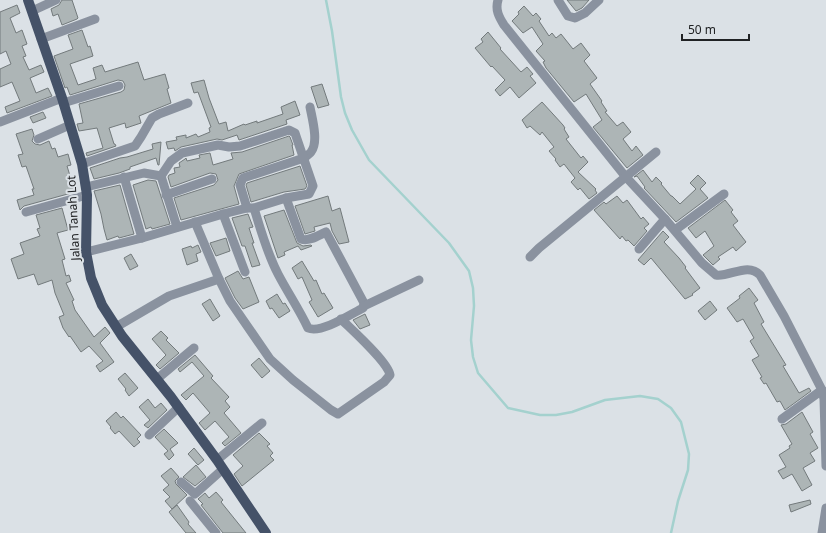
<svg xmlns="http://www.w3.org/2000/svg" width="826" height="533" font-family="'Noto Sans',sans-serif">
<rect width="100%" height="100%" fill="#dbe1e6"/>
<g fill="none" stroke-linecap="round" stroke-linejoin="round">
<polyline stroke="#a4d1ce" stroke-width="2.5" points="326,0 332,31 341,97 345,113 352,130 369,160 449,243 469,271 473,288 474,306 471,340 473,357 478,373 508,408 540,415 556,415 572,412 605,400 640,396 658,399 671,408 681,422 689,454 688,470 678,501 671,533"/>
</g>
<g fill="#adb5b6" stroke="#737a7c">
<polygon points="62,0 72,0 78,18 77,19 62,25 58,14 53,16 51,9 59,5"/>
<polygon points="567,0 589,0 582,8 576,11"/>
<polygon points="17,5 20,13 10,18 16,33 22,30 27,44 22,46 26,56 23,57 29,70 41,65 44,72 30,78 36,93 48,88 52,96 7,113 5,107 20,101 12,82 0,87 0,69 11,64 6,51 0,54 0,12"/>
<polygon points="524,6 533,16 536,13 541,19 539,21 549,36 552,33 556,38 561,34 573,49 581,43 590,55 584,61 597,78 590,84 602,101 601,102 607,111 605,112 617,126 623,122 631,132 623,139 632,151 636,146 643,155 627,168 593,127 602,120 586,94 574,102 546,68 543,62 545,61 536,51 543,44 532,27 523,33 512,21 519,14 518,12"/>
<polygon points="82,30 88,47 90,46 93,56 70,64 78,85 96,79 93,68 102,65 105,72 138,62 144,80 165,74 169,88 167,89 171,103 139,116 141,123 126,128 125,123 109,128 114,144 115,144 116,146 87,156 86,153 103,148 97,128 79,131 77,124 83,123 79,104 121,92 124,90 125,85 123,81 118,80 70,95 67,87 65,88 54,56 73,49 68,35"/>
<polygon points="488,32 501,48 500,49 521,72 527,67 533,74 530,76 536,83 519,98 510,87 500,96 495,90 505,80 492,66 491,67 475,48 483,42 481,39"/>
<polygon points="204,80 209,98 219,124 226,122 228,131 244,124 245,125 257,121 257,123 283,114 281,107 295,101 300,115 286,120 287,124 239,140 237,135 222,140 217,139 181,147 175,151 174,148 168,149 166,142 177,140 176,137 186,135 186,138 196,134 198,137 210,132 209,128 211,127 198,92 194,93 191,83"/>
<polygon points="322,84 329,105 318,108 311,87"/>
<polygon points="542,102 563,125 565,128 564,129 569,137 566,139 581,158 583,156 588,162 578,172 596,189 595,190 597,193 589,199 580,188 578,190 571,182 575,178 564,164 560,167 555,160 556,159 549,151 554,147 542,132 540,135 530,126 527,128 522,120"/>
<polygon points="43,112 46,118 33,123 30,117"/>
<polygon points="32,129 34,135 32,141 35,144 40,145 49,141 52,149 55,148 58,157 68,154 71,165 67,166 75,192 24,206 20,210 17,200 34,195 32,189 34,189 26,166 22,167 18,155 23,154 16,134"/>
<polygon points="289,136 290,137 293,145 292,145 294,155 239,174 234,186 239,204 181,220 174,198 214,185 218,180 216,174 210,173 171,187 168,177 169,175 175,173 174,168 180,167 179,163 185,159 186,158 187,161 200,158 199,155 210,153 213,165 233,159 231,153 242,152"/>
<polygon points="161,142 159,165 158,165 156,158 130,167 130,169 119,173 94,179 90,168 120,158 127,157 153,149 152,144"/>
<polygon points="300,166 307,186 305,189 284,192 251,202 246,185 247,183"/>
<polygon points="643,170 652,182 656,177 662,183 661,184 671,196 672,196 680,204 696,189 690,183 698,175 706,183 700,189 708,198 676,222 644,188 645,187 637,176 634,177"/>
<polygon points="148,180 156,181 170,224 152,229 151,227 146,229 133,185"/>
<polygon points="120,185 134,234 119,238 118,236 107,240 104,229 101,214 94,191"/>
<polygon points="328,196 332,211 340,208 349,242 339,244 332,231 330,223 314,227 315,231 305,234 295,206"/>
<polygon points="617,196 623,203 627,200 641,219 643,217 649,224 644,228 647,231 634,246 628,240 626,241 622,236 620,239 594,210 604,202 606,204"/>
<polygon points="725,200 733,210 731,212 738,221 733,225 746,242 736,251 733,247 718,257 720,259 713,265 703,255 714,246 705,231 696,238 688,228"/>
<polygon points="62,208 68,230 57,233 65,259 62,260 66,276 69,275 71,281 66,283 74,300 72,301 75,310 94,337 105,327 110,333 100,343 114,362 100,372 96,366 103,361 89,346 81,352 70,336 69,337 63,328 59,317 64,315 55,293 52,280 38,285 34,274 18,279 11,259 24,254 20,243 40,236 37,229 40,228 36,215"/>
<polygon points="284,210 297,243 303,246 311,245 312,246 301,250 298,246 284,252 285,255 278,258 264,216"/>
<polygon points="248,214 253,227 249,228 254,243 252,243 260,265 252,267 245,246 242,246 232,218"/>
<polygon points="663,231 669,237 664,242 679,258 686,267 685,268 700,288 692,294 693,295 685,299 651,258 644,265 638,260"/>
<polygon points="226,238 230,251 216,256 210,243"/>
<polygon points="198,245 201,252 196,254 198,261 187,265 182,249 191,246 192,248"/>
<polygon points="131,254 138,266 130,270 124,258"/>
<polygon points="302,261 314,281 316,280 322,294 324,293 333,308 318,317 309,302 312,300 302,277 298,279 292,268"/>
<polygon points="238,271 243,279 249,277 259,302 243,309 235,298 225,278"/>
<polygon points="749,288 758,300 754,303 764,322 761,324 786,365 783,366 799,393 809,388 811,391 785,410 780,401 777,402 766,383 764,384 760,378 762,377 752,360 759,356 750,341 754,338 743,319 737,322 727,308 740,298 739,296"/>
<polygon points="277,294 283,304 285,303 290,311 279,318 272,308 270,309 266,301"/>
<polygon points="210,299 220,316 213,321 202,304"/>
<polygon points="710,301 717,310 705,320 698,311"/>
<polygon points="365,314 370,325 360,329 353,320"/>
<polygon points="161,331 168,338 166,340 179,353 160,369 156,365 166,355 152,339"/>
<polygon points="195,355 213,376 211,378 229,397 225,401 230,407 224,413 241,433 225,446 222,443 229,437 215,421 205,430 199,423 210,413 193,393 186,400 181,395 204,376 192,362 180,372 178,369"/>
<polygon points="259,358 270,371 262,378 251,365"/>
<polygon points="125,373 138,388 129,396 125,390 126,389 118,379"/>
<polygon points="148,399 155,408 161,403 167,410 148,428 144,425 150,420 139,407"/>
<polygon points="116,412 121,418 123,416 141,435 137,439 140,442 134,447 119,431 115,434 110,428 111,427 106,421"/>
<polygon points="802,412 813,432 810,434 818,448 810,453 815,461 803,468 812,485 802,491 792,474 783,479 778,471 786,467 779,455 790,448 789,446 792,444 781,425 786,424"/>
<polygon points="164,429 178,443 170,449 174,455 169,460 164,454 168,451 155,437"/>
<polygon points="259,433 270,444 267,446 273,453 270,456 274,460 242,486 234,474 243,466 233,455"/>
<polygon points="194,448 204,460 198,465 188,454"/>
<polygon points="196,465 206,477 195,486 183,477"/>
<polygon points="171,468 179,477 175,481 176,484 187,495 172,509 165,501 170,497 163,490 169,485 161,476"/>
<polygon points="216,492 223,500 221,502 246,533 223,533 201,505 203,504 198,499 205,493 209,498"/>
<polygon points="810,500 811,504 791,512 789,505"/>
<polygon points="177,505 189,522 188,524 196,533 186,533 169,512"/>
</g>
<g fill="none" stroke-linecap="round" stroke-linejoin="round">
<g stroke="#8a929f" stroke-width="9">
<path d="M498 0C495 10 499 17 504 25L625 176 665 219 702 263 716 275C730 277 748 262 760 275L784 316 822 390 824 399 826 466"/>
<polyline points="558,0 568,16 575,18 585,13 599,0"/>
<polyline points="32,11 56,0"/>
<polyline points="41,39 95,19"/>
<polyline points="63,103 119,86"/>
<polyline points="0,122 62,98"/>
<polyline points="38,139 70,125"/>
<polyline points="82,164 135,146 141,137 152,118 159,114 188,103"/>
<polyline points="161,176 177,227"/>
<polyline points="124,177 142,238"/>
<polyline points="86,187 144,173 161,176"/>
<polyline points="166,195 212,179"/>
<path d="M247 208 240 185 243 178 304 158C306 156 310 154 311 152 319 142 312 118 310 107"/>
<path d="M254 208C261 231 267 253 278 274 288 293 299 309 308 328 321 334 351 314 363 308L364 303 326 232C319 235 309 242 301 239L286 198"/>
<polyline points="26,212 87,195"/>
<polyline points="223,214 245,272"/>
<path d="M195 222 219 279 230 301 270 359 293 380 331 410 338 414 384 382 390 375C388 362 352 330 341 319"/>
<polyline points="675,230 724,194"/>
<polyline points="639,249 665,219"/>
<polyline points="86,252 142,238 223,214 247,208 254,208 286,198 309,194 313,186 297,139 295,133 289,130 240,146 229,147 218,145 182,153 171,161 161,176"/>
<polyline points="530,257 539,248 656,152"/>
<polyline points="364,306 419,280"/>
<polyline points="116,327 145,310 169,296 219,279"/>
<polyline points="157,379 194,348"/>
<polyline points="782,419 822,390"/>
<polyline points="149,435 179,407"/>
<polyline points="217,460 262,423"/>
<polyline points="181,482 195,494 223,469"/>
<polyline points="190,501 216,533"/>
<polyline points="822,533 826,508"/>
</g>
<polyline stroke="#455268" stroke-width="10" points="28,0 62,98 82,164 87,195 86,252 91,278 102,305 122,336 171,397 217,460 266,533"/>
</g>
<g text-anchor="middle" dominant-baseline="central" stroke-width="4" stroke-linejoin="round" paint-order="stroke">
<g font-size="12" fill="#202224" stroke="#dbe1e6">
<text transform="translate(73 218) rotate(-93)">Jalan Tanah Lot</text>
</g>
</g>
<path d="M682 34v6h67v-6" fill="none" stroke="#202224" stroke-width="2"/>
<text x="688" y="34" font-size="12" fill="#202224" stroke="#dbe1e6" stroke-width="3" paint-order="stroke">50 m</text>
</svg>
